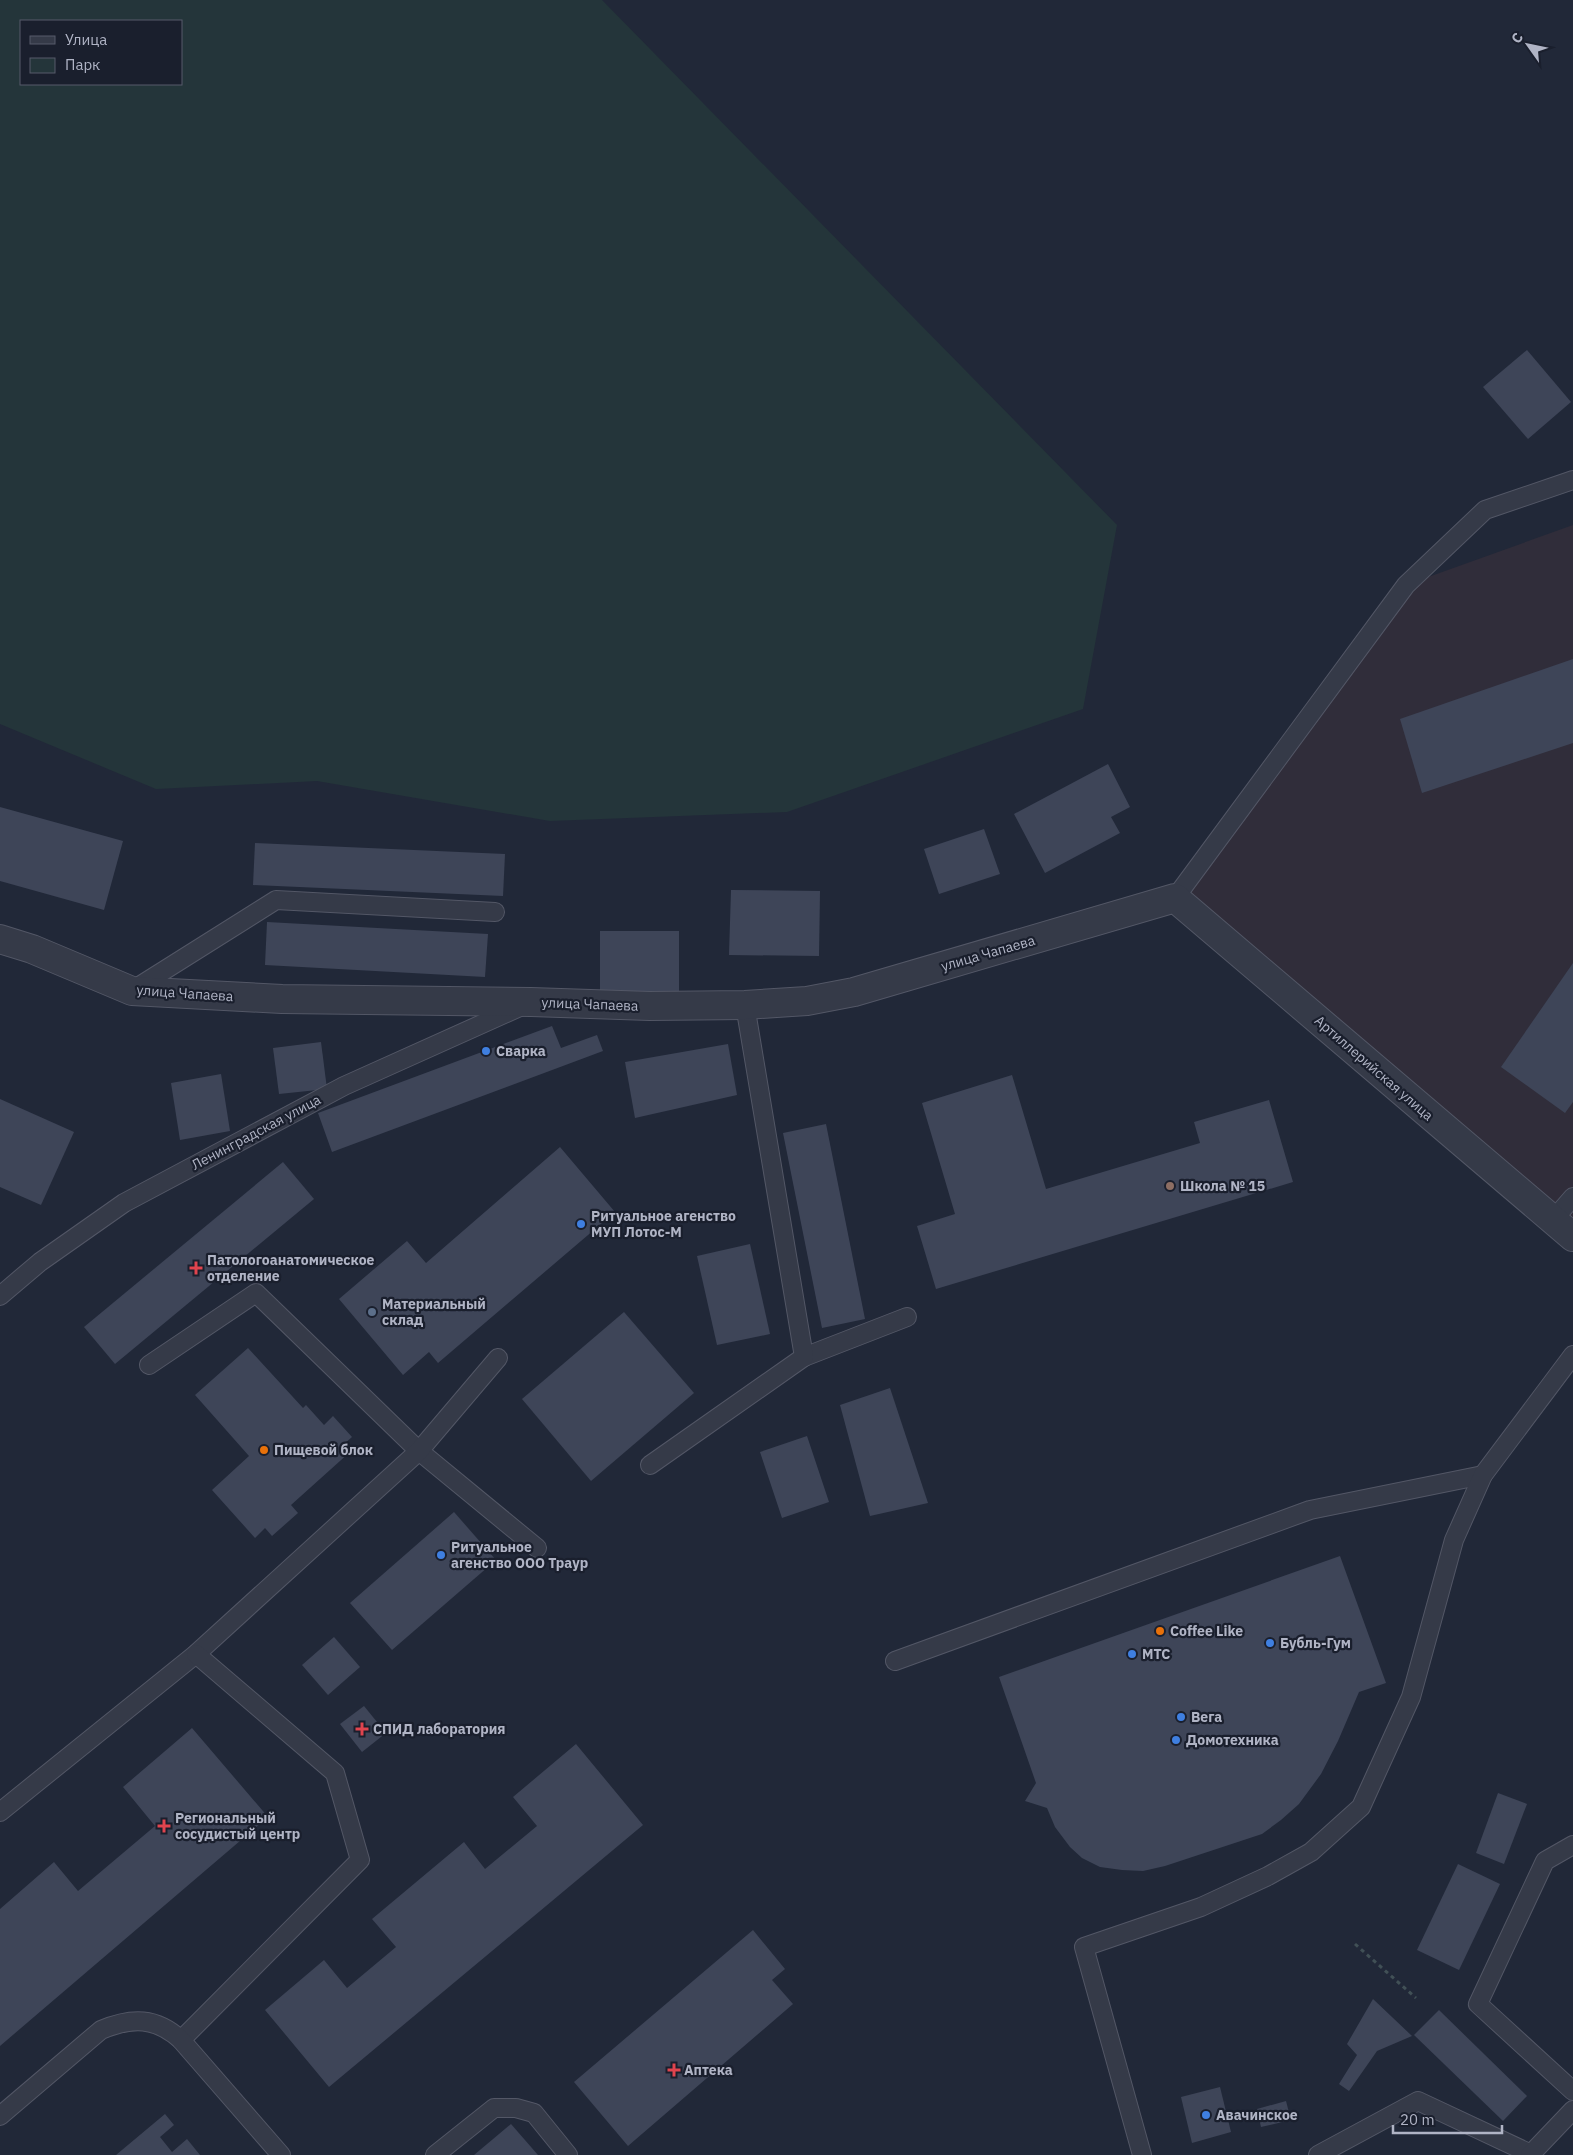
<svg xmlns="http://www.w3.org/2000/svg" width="1573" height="2155" font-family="'IBM Plex Sans',sans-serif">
<rect width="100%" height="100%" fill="#212838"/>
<polygon fill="#302d3a" points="1573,525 1573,1223 1175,898 1406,585"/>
<path fill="#24353a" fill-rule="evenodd" d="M0 0H602L1117 525 1083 709 787 812 550 821 317 781 156 789 0 724ZM21 21H181V84H21Z"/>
<g fill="#3e4558">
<polygon points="1527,350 1571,402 1528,439 1483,387"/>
<polygon points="1573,659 1573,743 1422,793 1400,719"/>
<polygon points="1108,764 1130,807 1111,817 1120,833 1045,873 1014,814"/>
<polygon points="0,807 123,841 104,910 0,881"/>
<polygon points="984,829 1000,874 939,894 924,849"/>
<polygon points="255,843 505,854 503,896 253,885"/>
<polygon points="731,890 820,891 819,956 729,955"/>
<polygon points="267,922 488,934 485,977 265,965"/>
<rect x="600" y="931" width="79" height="69"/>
<polygon points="1573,963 1573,1102 1565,1113 1501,1067"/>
<polygon points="552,1026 561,1048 597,1035 603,1051 332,1152 318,1113"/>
<polygon points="321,1042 327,1089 279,1094 273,1048"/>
<polygon points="728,1044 737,1095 635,1118 625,1062"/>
<polygon points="221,1074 230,1131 180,1140 171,1083"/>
<polygon points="1012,1075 1046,1189 1200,1143 1194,1122 1269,1100 1293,1182 936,1289 917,1226 955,1214 922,1103"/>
<polygon points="0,1099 74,1132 41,1205 0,1187"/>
<polygon points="826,1124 865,1319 822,1328 783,1133"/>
<polygon points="560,1147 615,1212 438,1363 429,1352 403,1375 339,1299 407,1241 426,1263"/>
<polygon points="283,1162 314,1199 115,1364 84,1327"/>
<polygon points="750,1244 770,1334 717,1345 697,1256"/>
<polygon points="624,1312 694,1393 591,1481 522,1399"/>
<polygon points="248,1348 303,1408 306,1405 324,1425 333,1416 352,1437 343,1445 350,1452 291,1505 298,1513 272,1536 265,1528 255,1538 212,1490 249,1456 195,1395"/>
<polygon points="890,1388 928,1503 870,1516 840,1405"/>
<polygon points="807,1436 829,1502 782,1518 760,1452"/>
<polygon points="454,1512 496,1560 392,1650 350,1603"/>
<polygon points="1340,1556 1386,1683 1359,1692 1338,1741 1321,1774 1299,1804 1281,1820 1262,1834 1165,1866 1143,1871 1122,1870 1100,1867 1082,1858 1070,1847 1055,1827 1047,1808 1025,1801 1036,1783 999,1677"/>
<polygon points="334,1637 360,1667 328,1695 302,1665"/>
<polygon points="364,1706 386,1733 362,1752 340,1724"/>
<polygon points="192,1728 268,1817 0,2046 0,1909 54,1862 78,1891 155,1826 123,1787"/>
<polygon points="576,1744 643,1825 329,2087 265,2010 324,1960 347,1988 396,1947 372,1919 464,1842 485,1869 537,1826 513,1797"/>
<polygon points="1498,1793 1527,1804 1504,1864 1476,1853"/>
<polygon points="1458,1864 1500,1884 1459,1970 1417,1950"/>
<polygon points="753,1930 785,1969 772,1980 793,2004 628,2146 574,2082"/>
<polygon points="1373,1999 1412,2036 1377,2051 1349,2091 1339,2084 1357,2055 1347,2044"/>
<polygon points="1439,2010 1527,2096 1503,2121 1414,2035"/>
<polygon points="1220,2087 1231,2132 1192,2143 1181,2097"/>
<polygon points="1286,2101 1291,2120 1261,2127 1257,2109"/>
<polygon points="165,2114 174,2125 160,2137 172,2152 187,2139 200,2155 116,2155"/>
<polygon points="511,2124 538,2155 474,2155"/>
</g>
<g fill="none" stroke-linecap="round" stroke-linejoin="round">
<g stroke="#535766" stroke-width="20">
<g id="service">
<polyline points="1175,898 1406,585 1485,510 1573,480"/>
<polyline points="133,990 276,900 495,912"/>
<polyline points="1553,1220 1573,1197"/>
<polyline points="0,1296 40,1262 124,1203 344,1086 522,1006"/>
<polyline points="804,1357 907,1317"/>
<polyline points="149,1365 256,1293 419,1451 537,1548"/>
<polyline points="650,1465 804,1357 745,1005"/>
<polyline points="895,1661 1310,1510 1483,1475"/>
<polyline points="0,1812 196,1654 419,1451 498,1358"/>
<polyline points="1573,1845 1545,1861 1478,2004 1573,2091"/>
<polyline points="181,2040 360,1860 335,1773 196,1654"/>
<path d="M0 2116 101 2030C132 2017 156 2017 181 2040L281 2155"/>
<polyline points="435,2155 494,2108 516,2108 534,2113 568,2155"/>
<polyline points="1142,2155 1084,1947 1201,1907 1268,1876 1311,1852 1361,1807 1411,1697 1454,1540 1483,1475 1573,1355"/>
<polyline points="1318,2155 1418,2101 1531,2154"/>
<polyline points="1530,2155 1573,2110"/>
</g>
</g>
<g stroke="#535766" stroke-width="30">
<polyline id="minor" points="0,939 32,949 132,991 282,999 531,1002 650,1006 745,1005 807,1001 854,992 1175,898 1573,1237"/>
</g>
<polyline stroke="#415056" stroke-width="3" stroke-dasharray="4 4" stroke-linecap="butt" points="1355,1944 1416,1998"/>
<use href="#service" stroke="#353a48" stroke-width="18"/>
<use href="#minor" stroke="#353a48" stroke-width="28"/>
</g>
<g fill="#3f7fe0" stroke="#1a1f2d" stroke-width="2">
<circle cx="486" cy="1051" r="5"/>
<circle cx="581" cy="1224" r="5"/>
<circle cx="441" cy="1555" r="5"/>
<circle cx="1270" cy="1643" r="5"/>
<circle cx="1132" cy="1654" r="5"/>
<circle cx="1181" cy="1717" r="5"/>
<circle cx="1176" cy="1740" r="5"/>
<circle cx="1206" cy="2115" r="5"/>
</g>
<circle fill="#8d6e63" stroke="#1a1f2d" stroke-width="2" cx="1170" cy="1186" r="5"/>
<g fill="#e0444e" stroke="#1a1f2d" stroke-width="2">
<path d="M193.5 1260.5h5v5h5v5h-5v5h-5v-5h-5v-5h5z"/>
<path d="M359.5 1721.5h5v5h5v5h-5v5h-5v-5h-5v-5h5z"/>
<path d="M161.5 1818.5h5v5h5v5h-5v5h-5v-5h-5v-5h5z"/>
<path d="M671.5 2062.5h5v5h5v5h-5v5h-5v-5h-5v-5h5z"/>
</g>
<circle fill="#5c6f8a" stroke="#1a1f2d" stroke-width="2" cx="372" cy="1312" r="5"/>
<g fill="#e8710a" stroke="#1a1f2d" stroke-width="2">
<circle cx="264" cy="1450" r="5"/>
<circle cx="1160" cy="1631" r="5"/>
</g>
<g text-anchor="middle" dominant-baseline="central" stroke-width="4.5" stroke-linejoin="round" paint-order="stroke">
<g font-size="14" fill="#b0b4c5" stroke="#1a1f2d">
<text transform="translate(988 953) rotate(-16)">улица Чапаева</text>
<text transform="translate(185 993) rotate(4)">улица Чапаева</text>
<text transform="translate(590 1004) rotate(2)">улица Чапаева</text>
<text transform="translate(1374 1068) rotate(41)">Артиллерийская улица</text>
<text transform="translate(256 1132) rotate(-28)">Ленинградская улица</text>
</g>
<g font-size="14" font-weight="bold" fill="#b0b4c5" stroke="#1a1f2d" text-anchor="start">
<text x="496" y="1051">Сварка</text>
<text x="1180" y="1186">Школа № 15</text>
<text x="591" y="1216">Ритуальное агенство<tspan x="591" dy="16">МУП Лотос-М</tspan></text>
<text x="207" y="1260">Патологоанатомическое<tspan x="207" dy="16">отделение</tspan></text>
<text x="382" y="1304">Материальный<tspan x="382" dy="16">склад</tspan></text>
<text x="274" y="1450">Пищевой блок</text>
<text x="451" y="1547">Ритуальное<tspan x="451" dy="16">агенство ООО Траур</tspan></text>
<text x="1170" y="1631">Coffee Like</text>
<text x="1280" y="1643">Бубль-Гум</text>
<text x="1142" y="1654">МТС</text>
<text x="1191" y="1717">Вега</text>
<text x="373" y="1729">СПИД лаборатория</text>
<text x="1186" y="1740">Домотехника</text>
<text x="175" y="1818">Региональный<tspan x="175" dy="16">сосудистый центр</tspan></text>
<text x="684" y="2070">Аптека</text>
<text x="1216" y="2115">Авачинское</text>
</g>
</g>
<rect x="20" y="20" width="162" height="65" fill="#1a1f2d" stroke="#565b6a"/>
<rect x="30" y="36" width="25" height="8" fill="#353a48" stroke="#565b6a"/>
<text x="65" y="45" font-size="15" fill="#b0b4c5">Улица</text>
<rect x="30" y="58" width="25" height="15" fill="#24353a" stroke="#565b6a"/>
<text x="65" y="70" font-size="15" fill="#b0b4c5">Парк</text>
<g transform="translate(1528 45) rotate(303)" stroke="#1a1f2d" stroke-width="4" paint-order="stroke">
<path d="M0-4L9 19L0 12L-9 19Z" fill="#b0b4c5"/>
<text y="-8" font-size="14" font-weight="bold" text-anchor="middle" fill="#b0b4c5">С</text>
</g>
<path d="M1393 2125v8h109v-8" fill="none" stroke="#b0b4c5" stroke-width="2.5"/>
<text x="1400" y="2125" font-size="15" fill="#b0b4c5" stroke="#1a1f2d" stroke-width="4" paint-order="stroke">20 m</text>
</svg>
